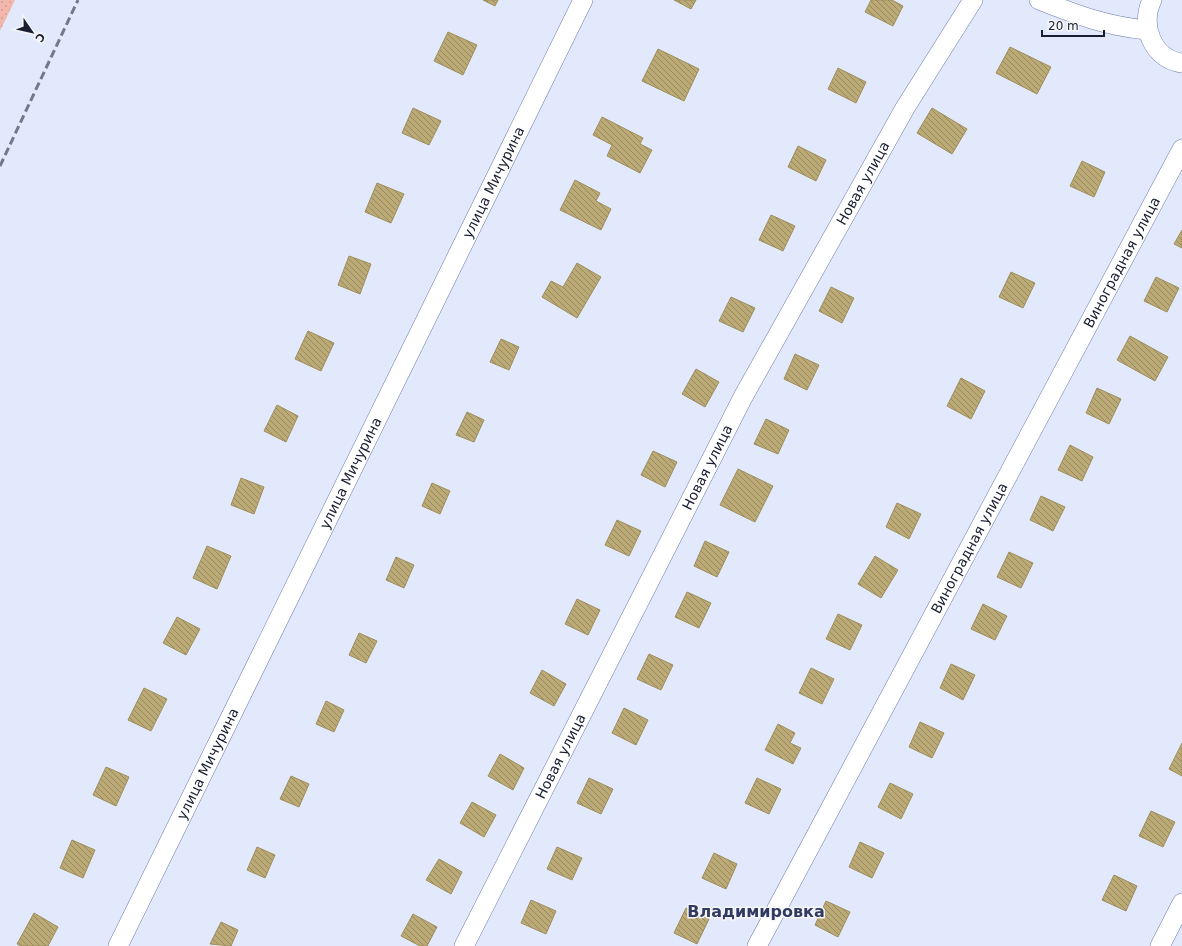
<svg xmlns="http://www.w3.org/2000/svg" width="1182" height="946" font-family="'DejaVu Sans',sans-serif">
<defs>
<pattern id="grass-dots" width="8" height="8" patternUnits="userSpaceOnUse"><rect width="8" height="8" fill="#f3b8ab"/><path d="M2 2h.1M6 6h.1" fill="none" stroke="#d09e93" stroke-width="1.8" stroke-linecap="round"/></pattern>
<pattern id="building-back-hatch" width="6" height="6" patternUnits="userSpaceOnUse"><rect width="6" height="6" fill="#bbaa76"/><path d="M-1 5l2 2M0 0l6 6M5-1l2 2" fill="none" stroke="#978a61"/></pattern>
</defs>
<rect width="100%" height="100%" fill="#e2e9fd"/>
<polygon fill="url(#grass-dots)" points="0,0 15,0 0,31"/>
<g fill="url(#building-back-hatch)" stroke="#9e8e5a">
<polygon points="483,0 498,0 495,6"/>
<polygon points="674,0 696,0 691,9"/>
<polygon points="871,0 892,0 903,6 893,26 865,12"/>
<polygon points="448,32 477,45 463,75 434,61"/>
<polygon points="1010,47 1051,67 1037,94 996,73"/>
<polygon points="658,49 699,69 684,101 642,81"/>
<polygon points="838,68 866,82 856,103 828,89"/>
<polygon points="413,108 441,121 429,145 402,133"/>
<polygon points="932,108 967,129 952,154 917,133"/>
<polygon points="602,117 643,138 640,144 652,150 640,173 607,156 612,145 593,135"/>
<polygon points="798,146 826,160 816,181 788,167"/>
<polygon points="1082,161 1105,172 1094,197 1070,186"/>
<polygon points="575,180 600,193 596,201 611,209 601,230 560,210"/>
<polygon points="377,183 404,194 391,223 365,212"/>
<polygon points="771,215 795,226 783,251 759,240"/>
<polygon points="1182,230 1182,248 1174,244"/>
<polygon points="349,256 371,264 360,294 338,285"/>
<polygon points="577,263 601,277 577,318 542,297 551,281 563,287"/>
<polygon points="1011,272 1035,283 1023,308 999,297"/>
<polygon points="1156,277 1179,288 1167,312 1144,301"/>
<polygon points="831,287 854,298 842,323 819,311"/>
<polygon points="731,297 755,308 743,332 719,321"/>
<polygon points="308,331 334,343 321,371 295,359"/>
<polygon points="1130,336 1168,357 1155,381 1117,360"/>
<polygon points="501,339 519,347 509,370 490,362"/>
<polygon points="795,354 819,365 807,390 784,379"/>
<polygon points="696,369 719,382 705,407 682,394"/>
<polygon points="961,378 985,391 971,419 947,406"/>
<polygon points="1097,388 1121,399 1109,424 1086,413"/>
<polygon points="277,405 298,416 286,442 264,431"/>
<polygon points="467,412 484,420 474,442 456,435"/>
<polygon points="766,419 789,430 778,454 754,444"/>
<polygon points="1070,445 1093,457 1082,481 1058,470"/>
<polygon points="653,451 677,462 665,487 641,475"/>
<polygon points="738,469 773,486 755,522 720,505"/>
<polygon points="241,478 264,487 254,514 231,505"/>
<polygon points="432,483 450,491 440,514 422,506"/>
<polygon points="1041,496 1065,507 1053,531 1030,520"/>
<polygon points="897,503 921,514 909,539 886,527"/>
<polygon points="617,520 641,531 629,556 605,545"/>
<polygon points="705,541 729,552 717,577 694,566"/>
<polygon points="207,546 231,556 217,589 193,578"/>
<polygon points="1009,552 1033,563 1021,588 997,577"/>
<polygon points="875,556 898,570 881,598 858,584"/>
<polygon points="396,557 414,565 404,588 386,580"/>
<polygon points="687,592 711,603 699,628 675,617"/>
<polygon points="577,599 600,610 588,635 565,624"/>
<polygon points="983,604 1007,616 995,640 971,629"/>
<polygon points="838,614 862,625 850,650 826,639"/>
<polygon points="177,617 200,629 186,655 163,643"/>
<polygon points="359,633 377,641 366,663 349,655"/>
<polygon points="649,654 673,665 661,690 637,679"/>
<polygon points="951,664 975,675 963,700 940,688"/>
<polygon points="811,668 834,679 822,704 799,693"/>
<polygon points="542,670 566,684 554,706 530,693"/>
<polygon points="144,688 167,699 151,731 128,720"/>
<polygon points="326,701 344,710 334,732 316,724"/>
<polygon points="624,708 648,720 636,745 612,733"/>
<polygon points="920,722 944,733 932,758 909,747"/>
<polygon points="778,724 795,733 790,743 801,748 793,764 765,750"/>
<polygon points="1182,743 1182,776 1169,769"/>
<polygon points="500,754 524,768 513,790 488,776"/>
<polygon points="106,767 129,777 116,806 93,795"/>
<polygon points="291,776 309,784 299,807 280,799"/>
<polygon points="589,778 613,789 601,814 577,803"/>
<polygon points="757,778 781,789 769,814 745,803"/>
<polygon points="890,783 913,794 901,819 878,807"/>
<polygon points="472,802 496,815 484,837 460,823"/>
<polygon points="1151,811 1175,822 1163,847 1139,836"/>
<polygon points="72,840 95,850 83,878 60,868"/>
<polygon points="860,842 884,853 872,878 849,867"/>
<polygon points="257,847 275,855 265,878 247,870"/>
<polygon points="557,847 582,858 572,880 547,869"/>
<polygon points="714,853 737,864 726,889 702,878"/>
<polygon points="439,859 462,872 451,894 426,880"/>
<polygon points="1114,875 1137,886 1126,911 1102,900"/>
<polygon points="531,900 556,911 546,934 521,923"/>
<polygon points="826,901 850,912 838,937 815,925"/>
<polygon points="686,908 709,919 697,944 674,933"/>
<polygon points="34,913 58,927 48,946 21,946 17,944"/>
<polygon points="413,914 437,927 427,946 420,946 401,936"/>
<polygon points="221,922 238,930 231,946 210,944"/>
</g>
<g fill="none" stroke-linecap="round" stroke-linejoin="round">
<g stroke="#6f7caa" stroke-width="20">
<g id="street">
<path d="M1039 0C1077 15 1106 26 1147 30"/>
<path d="M1152 0C1140 25 1152 59 1182 63"/>
<path id="s1" d="M118 946 583 0"/>
<path id="s2" d="M464 946 743 397 905 108 973 0"/>
<path id="s3" d="M757 946 1182 149"/>
<polyline points="1160,946 1182,903"/>
</g>
</g>
<use href="#street" stroke="#fff" stroke-width="19"/>
<polyline stroke="#73798b" stroke-width="3" stroke-dasharray="8 4" stroke-linecap="butt" points="0,166 78,0"/>
</g>
<g text-anchor="middle" dominant-baseline="central" stroke-width="3" stroke-linejoin="round" paint-order="stroke">
<g font-size="14" fill="#191e30" stroke="#f6f6f6">
<text stroke="none"><textPath href="#s1" startOffset="851">улица Мичурина</textPath></text>
<text stroke="none"><textPath href="#s2" startOffset="861">Новая улица</textPath></text>
<text stroke="none"><textPath href="#s3" startOffset="775">Виноградная улица</textPath></text>
<text stroke="none"><textPath href="#s2" startOffset="537">Новая улица</textPath></text>
<text stroke="none"><textPath href="#s1" startOffset="527">улица Мичурина</textPath></text>
<text stroke="none"><textPath href="#s3" startOffset="451">Виноградная улица</textPath></text>
<text stroke="none"><textPath href="#s2" startOffset="213">Новая улица</textPath></text>
<text stroke="none"><textPath href="#s1" startOffset="203">улица Мичурина</textPath></text>
</g>
<g font-size="16" font-weight="bold" fill="#303a63" stroke="#f6f6f6">
<text x="756" y="911">Владимировка</text>
</g>
</g>
<g transform="translate(32 32) rotate(124)" stroke="#f6f6f6" stroke-width="3" paint-order="stroke">
<path d="M0-3L7 15L0 10L-7 15Z" fill="#191e30"/>
<text y="-6" font-size="11" font-weight="bold" text-anchor="middle" fill="#191e30">С</text>
</g>
<path d="M1042 30v6h62v-6" fill="none" stroke="#191e30" stroke-width="2"/>
<text x="1048" y="30" font-size="12" fill="#191e30" stroke="#f6f6f6" stroke-width="3" paint-order="stroke">20 m</text>
</svg>
